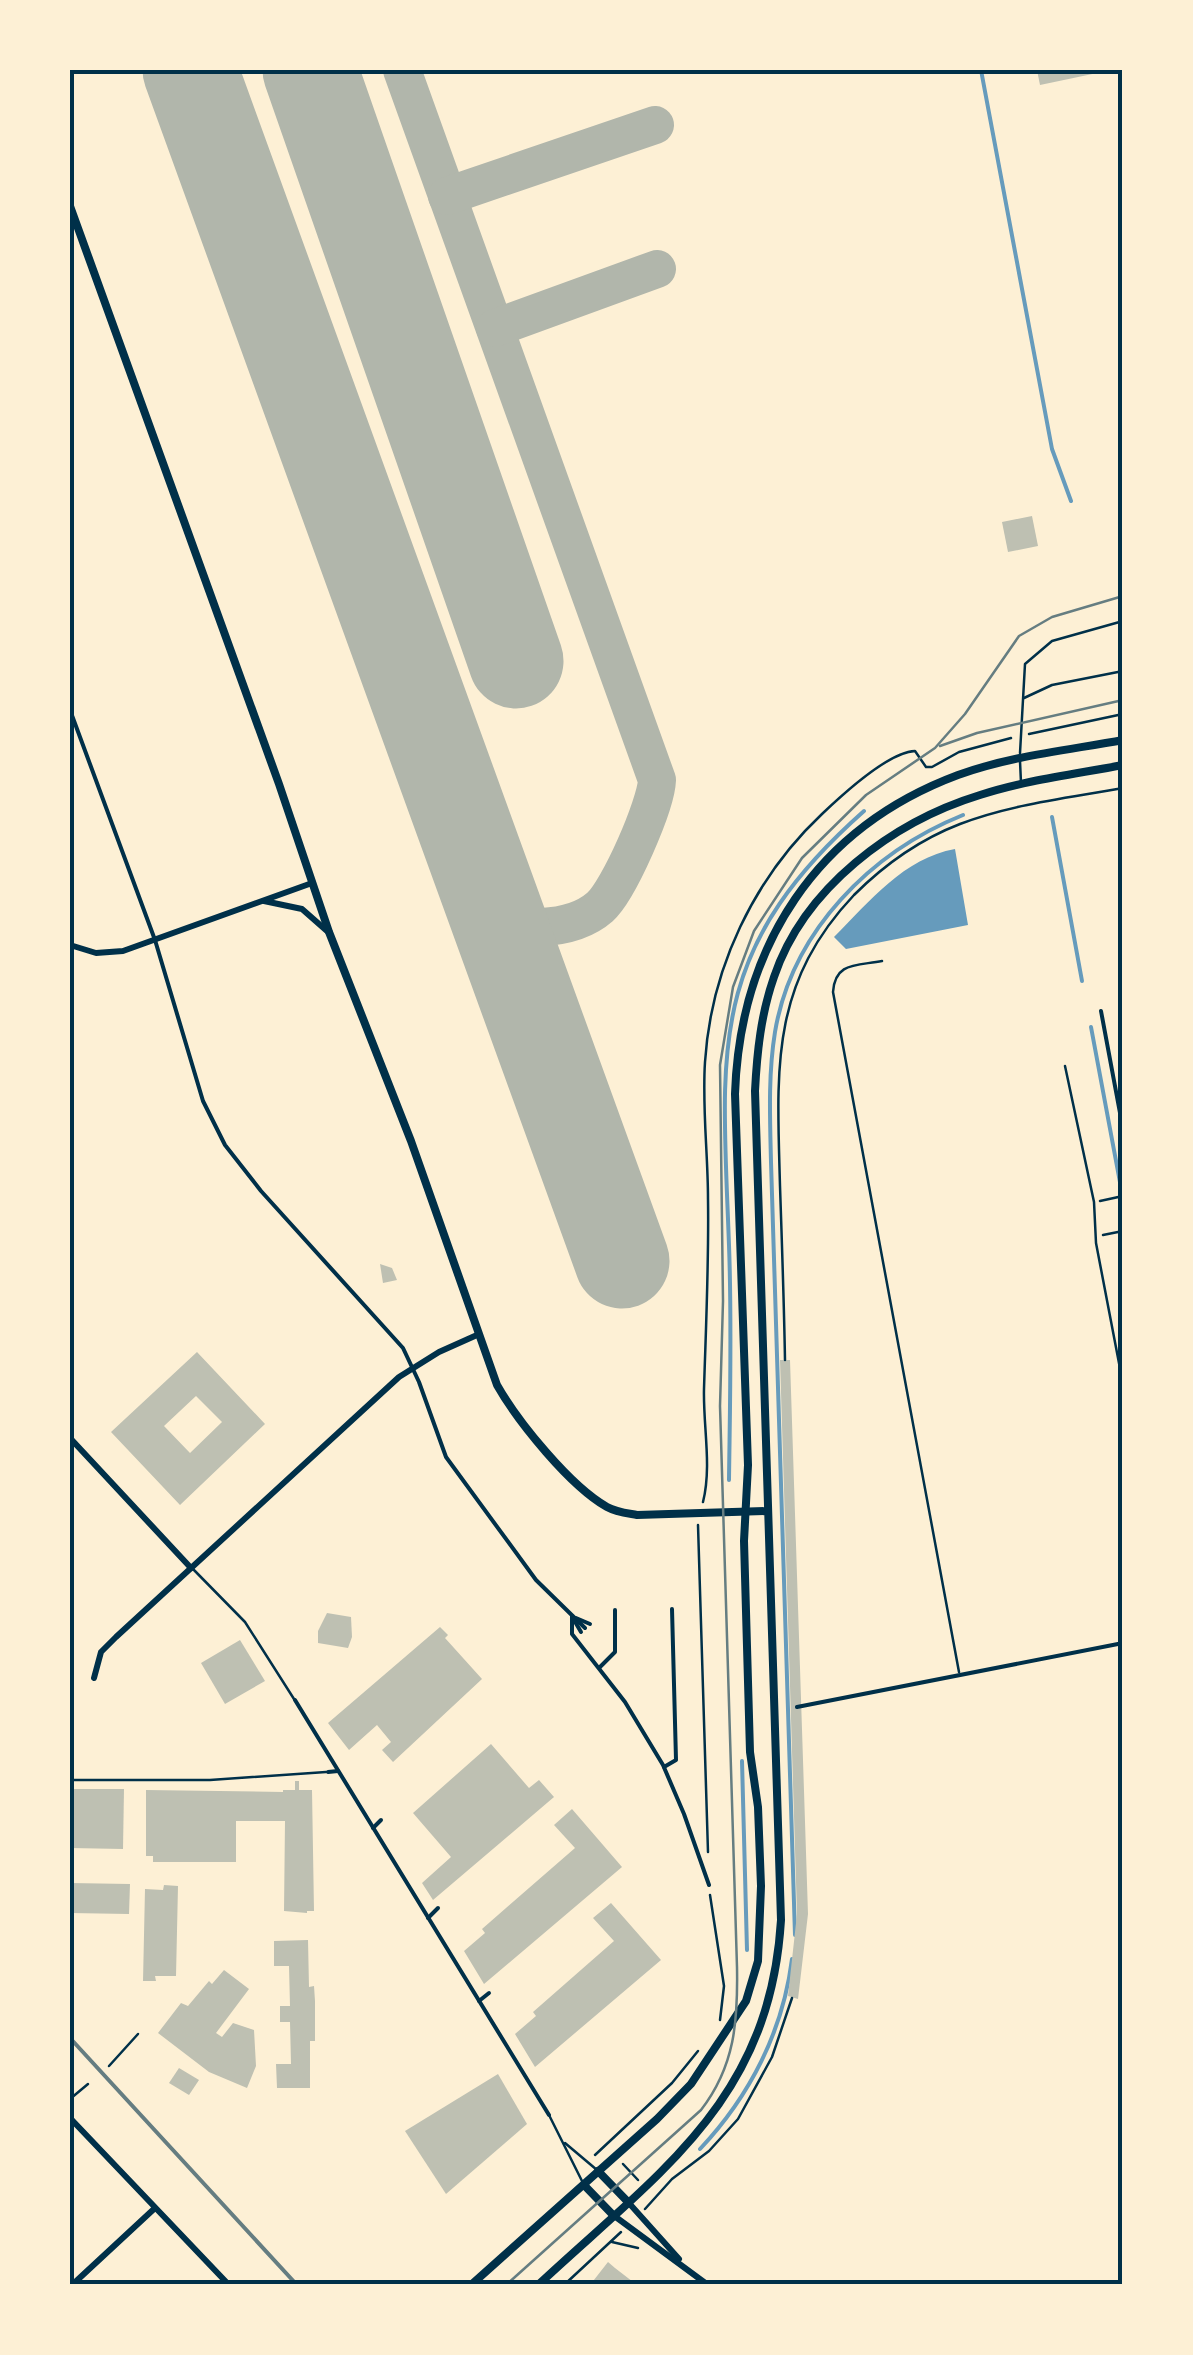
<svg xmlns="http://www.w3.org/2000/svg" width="1193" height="2355" font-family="Ubuntu,sans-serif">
<rect width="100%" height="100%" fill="#fdf0d5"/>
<path fill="#669bbc" d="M955 849 968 925 846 949 834 937C870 901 904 858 955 849Z"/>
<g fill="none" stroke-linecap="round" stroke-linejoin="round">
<g stroke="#669bbc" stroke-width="4">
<polyline points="981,70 1052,449 1071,501"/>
<polyline points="1052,817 1082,981"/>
<polyline points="1091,1027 1122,1193"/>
<path d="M729 1480C730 1402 732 1323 729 1245 722 1050 705 952 864 811"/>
<polyline points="742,1761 747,1950"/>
<path d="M795 1935 771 1162C770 1119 768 1075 775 1032 792 931 871 852 963 815"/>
<path d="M700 2149C750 2096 783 2031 792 1959"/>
</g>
<g stroke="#b1b6ab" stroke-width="38">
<path d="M402 70 657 780C656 805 619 890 600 907 584 921 563 926 542 927 522 928 507 926 494 909"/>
<polyline points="447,196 655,125"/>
<polyline points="495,328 657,269"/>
</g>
<g stroke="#b1b6ab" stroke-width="95">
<polyline points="190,70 622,1261"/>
<polyline points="310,70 516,661"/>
</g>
</g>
<g fill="#bec0b2" fill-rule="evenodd">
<polygon points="1037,70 1102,70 1102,72 1040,85"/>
<polygon points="1032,516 1038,546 1008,552 1002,522"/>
<polygon points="380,1264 392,1268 397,1280 383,1283"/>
<path d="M197 1352 265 1424 180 1505 111 1432ZM196 1396 222 1422 190 1453 164 1426Z"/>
<polygon points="780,1360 790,1360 808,1914 798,1999 788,1996 797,1914"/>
<polygon points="327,1613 351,1617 352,1637 348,1648 318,1643 318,1631"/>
<polygon points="440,1627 448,1635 445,1638 482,1679 393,1762 382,1750 391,1742 377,1725 349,1750 328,1723"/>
<polygon points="240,1640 265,1681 225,1704 201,1663"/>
<polygon points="491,1744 529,1788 539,1780 554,1797 433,1900 422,1883 451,1857 413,1813"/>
<polygon points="295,1781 299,1781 299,1790 312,1790 314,1911 307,1911 307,1913 284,1911 285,1821 236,1821 236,1862 153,1862 153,1856 146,1856 146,1790 283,1792 283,1790 295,1790"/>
<polygon points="70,1789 124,1789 123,1849 70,1848"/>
<polygon points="572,1809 622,1867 484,1984 464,1951 485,1933 482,1929 575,1848 554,1825"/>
<polygon points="70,1883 130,1884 129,1914 70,1913"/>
<polygon points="164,1885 178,1886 176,1976 155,1976 156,1981 143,1981 145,1889 163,1890"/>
<polygon points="611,1903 661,1960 535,2067 515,2034 536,2016 533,2012 614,1941 593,1918"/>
<polygon points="308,1940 309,1987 314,1986 315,2001 315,2041 310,2041 310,2088 277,2088 276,2064 291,2064 290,2022 280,2022 280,2006 290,2006 289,1966 274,1966 274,1941"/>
<polygon points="224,1970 249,1989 216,2033 222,2037 233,2023 254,2030 256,2066 247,2088 209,2072 158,2033 181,2003 188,2006 209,1981 212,1984"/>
<polygon points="179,2068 199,2080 189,2095 169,2083"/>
<polygon points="498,2074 527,2124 446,2194 405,2131"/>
<polygon points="608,2262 615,2268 637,2285 590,2285"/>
</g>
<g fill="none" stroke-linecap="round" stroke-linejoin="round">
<g stroke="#003049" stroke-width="2.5">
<polyline points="1029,734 1123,714"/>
<polyline points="1100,1201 1123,1196"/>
<polyline points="1103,1235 1123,1231"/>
<path d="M785 1360C784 1302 782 1244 780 1186 777 1071 769 985 854 895 884 865 921 839 960 824 1012 804 1069 798 1123 788"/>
<path d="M703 1502C712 1466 703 1426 704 1389 706 1325 709 1262 708 1199 708 1153 702 1108 705 1062 711 968 754 878 822 814 843 794 888 752 915 751L926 767H932L959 752 1011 738"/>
<polyline points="698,1525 708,1852"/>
<polyline points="710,1895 724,1986 720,2020"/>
<polyline points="109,2066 138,2034"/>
<polyline points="70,2099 88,2084"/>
<polyline points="595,2155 672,2083 698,2051"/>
<polyline points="623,2164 638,2180"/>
<polyline points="645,2209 672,2179 709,2151 738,2119 772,2057 792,1998"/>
<polyline points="612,2242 638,2248"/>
<polyline points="564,2285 621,2232"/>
</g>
<g stroke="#003049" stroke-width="2.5">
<polyline points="1024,698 1052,685 1123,671"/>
<polyline points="1020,753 1025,664 1052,641 1123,621"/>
<polyline points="1020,761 1021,783"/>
<path d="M882 961C856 966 835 962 833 992L959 1672"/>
<polyline points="1065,1066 1094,1202 1096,1243 1123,1384"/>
<polyline points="192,1568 245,1622 294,1699"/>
<polyline points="70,1780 210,1780 326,1772"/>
<polyline points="550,2117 582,2181"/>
<polyline points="565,2143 597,2170"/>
</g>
<g stroke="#003049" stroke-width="4">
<polyline points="70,659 71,659"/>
<polyline points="70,710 155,940 203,1101 225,1145 261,1191 403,1348 419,1382 446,1457 536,1580 585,1628"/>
<polyline points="1101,1011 1123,1129"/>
<polyline points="572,1616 572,1634 625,1702 663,1765 684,1814 709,1885"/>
<polyline points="576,1618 590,1624"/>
<polyline points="574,1620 581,1632"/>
<polyline points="600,1667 615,1652 615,1610"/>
<polyline points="295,1700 549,2115"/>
<polyline points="797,1707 1123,1643"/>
<polyline points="664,1767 676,1760 672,1609"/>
<polyline points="328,1772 338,1771"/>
<polyline points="373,1828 381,1820"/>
<polyline points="428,1918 438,1908"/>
<polyline points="479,2001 489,1993"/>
</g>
<g stroke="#003049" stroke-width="6">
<polyline points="264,901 302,909 327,931"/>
<polyline points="70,945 96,953 123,951 312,883"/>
<polyline points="70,1438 191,1568"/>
<polyline points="94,1678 101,1652 116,1637 399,1377 439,1352 477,1335"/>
<polyline points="70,2118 229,2285"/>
<polyline points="628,2202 679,2259"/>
<polyline points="613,2215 708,2285"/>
<polyline points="72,2285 155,2208"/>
</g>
<path stroke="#003049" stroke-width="8" d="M70 206 279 784 329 932 411 1141 497 1385C518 1422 570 1486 607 1507 616 1512 626 1513 637 1515L768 1511"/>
<g stroke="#003049" stroke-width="8">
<polyline points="598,2171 628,2202"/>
<polyline points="584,2185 613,2215"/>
<path d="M471 2285 657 2119 691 2084 746 2001 758 1961 761 1886 758 1807 750 1752 744 1541 748 1465 735 1094C740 946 816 828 958 775 1010 756 1069 750 1123 740"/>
<path d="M538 2285C659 2172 770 2101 781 1920L755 1091C757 1052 761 1014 774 977 804 888 892 822 980 795 1026 780 1076 774 1123 765"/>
</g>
<g stroke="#657d81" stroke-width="2.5">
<polyline points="940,746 977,733 1123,700"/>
<path d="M506 2285 701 2110C735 2066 738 2021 737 1967L720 1406 723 1301 720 1065 733 987 754 931 802 858 866 795 935 748 965 714 1019 636 1052 617 1123 596"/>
</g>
<polyline stroke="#657d81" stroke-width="4" points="70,2038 297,2285"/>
</g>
<rect width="1193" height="2355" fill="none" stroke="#fdf0d5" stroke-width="145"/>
<rect x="72" y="72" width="1048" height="2210" fill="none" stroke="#003049" stroke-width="4"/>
</svg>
